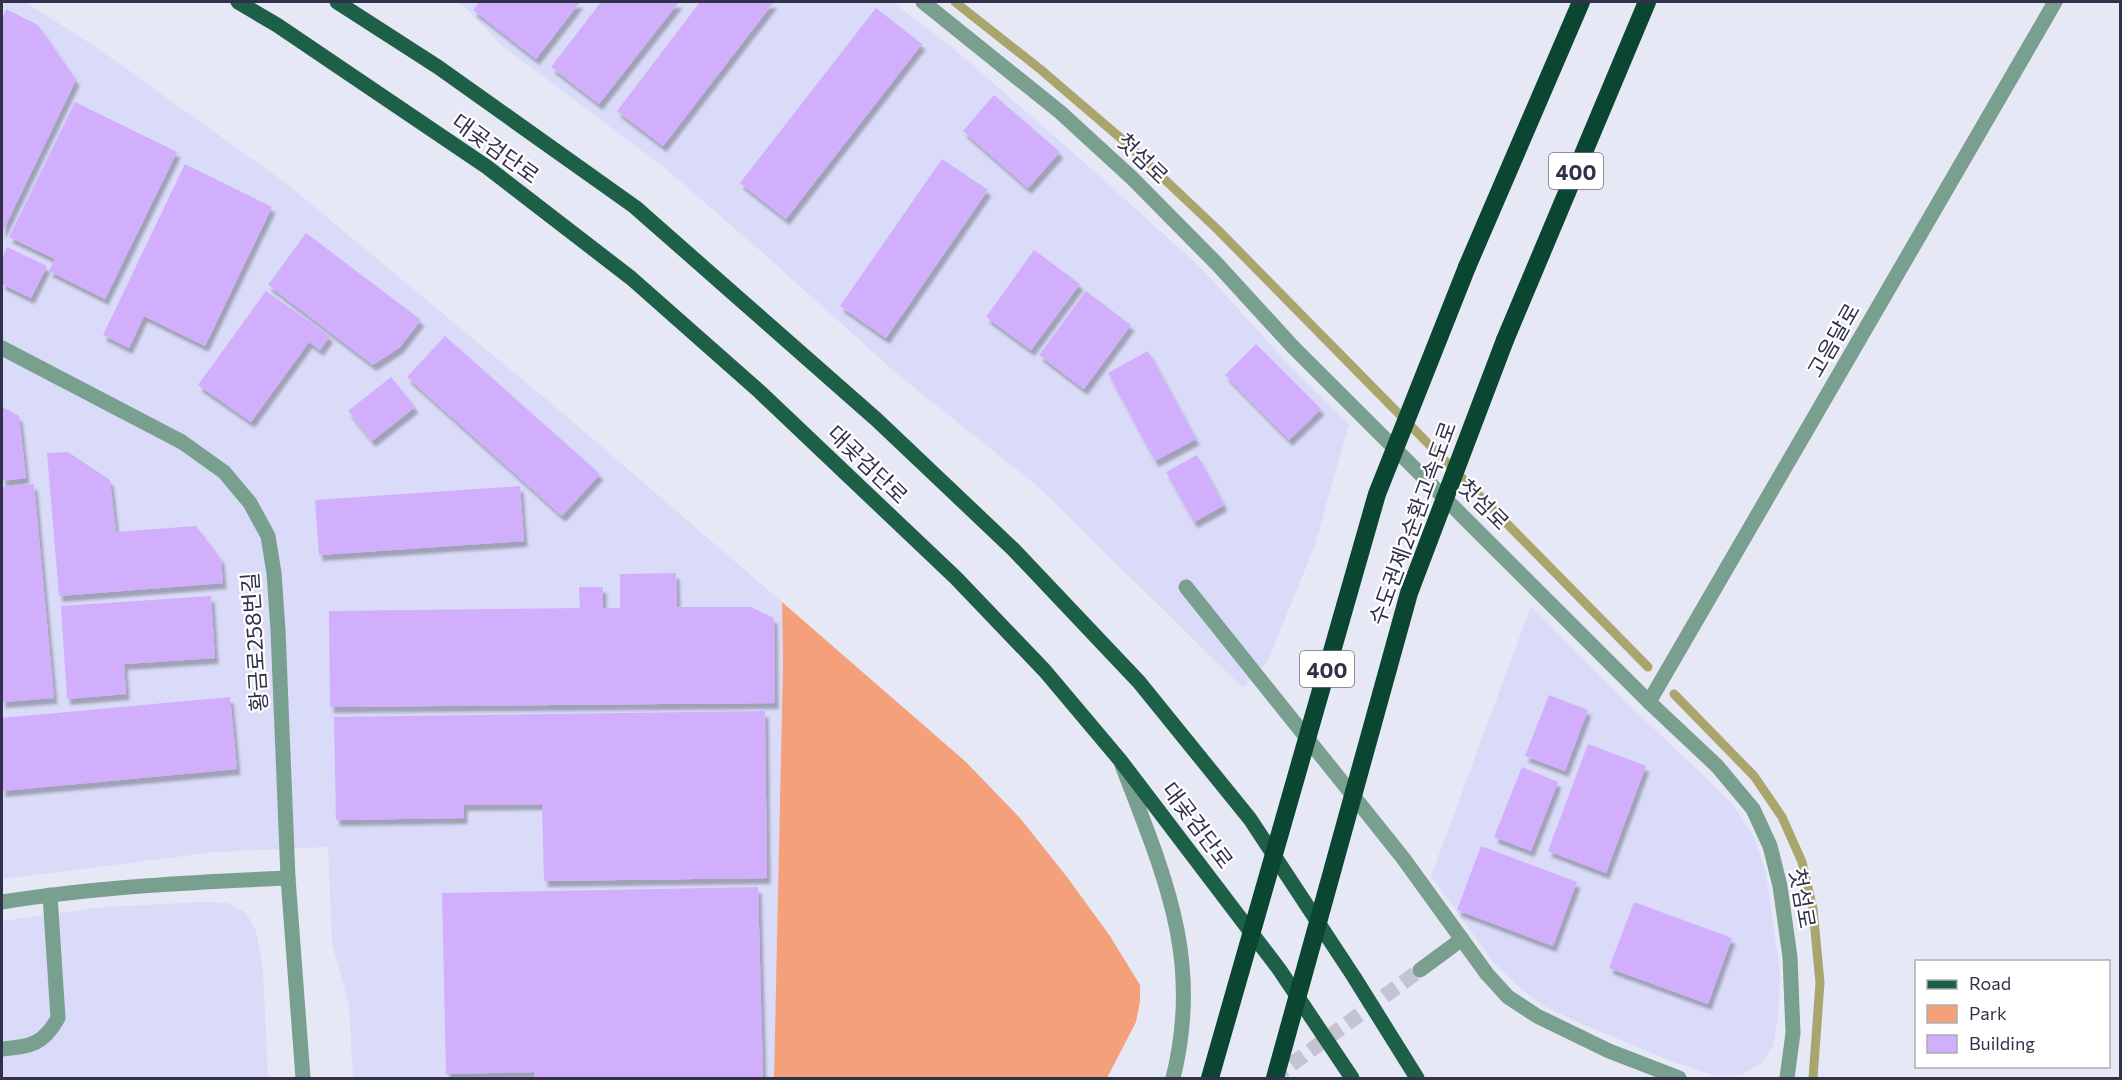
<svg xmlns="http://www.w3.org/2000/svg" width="2122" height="1080" font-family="Commissioner,'Noto Sans KR',sans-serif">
<defs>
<filter id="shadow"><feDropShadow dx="3.5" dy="6" stdDeviation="1.5" flood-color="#0004"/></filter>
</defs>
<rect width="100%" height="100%" fill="#e7e8f5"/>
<g fill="#dadbf8">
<polygon points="2,2 25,2 99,49 288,185 558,409 782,602 783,662 774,1078 353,1078 349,1005 332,943 328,847 216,852 2,879"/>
<polygon points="460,2 893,2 955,50 1085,163 1202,269 1288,364 1349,424 1315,545 1268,661 1243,688 1037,486 896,373 763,253 667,170 501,45"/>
<polygon points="1531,606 1623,699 1732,803 1754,838 1766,873 1780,971 1778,1018 1773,1046 1762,1063 1741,1075 1717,1076 1676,1063 1584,1025 1544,1006 1520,988 1494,963 1431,876"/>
<polygon points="202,902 228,903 246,913 256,930 263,970 268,1078 2,1078 2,921 103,907"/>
</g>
<polygon fill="#f3a07b" points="782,602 966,762 1020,818 1067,877 1110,936 1140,985 1140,1002 1136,1022 1107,1078 774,1078 783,662"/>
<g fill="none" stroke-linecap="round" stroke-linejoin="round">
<g stroke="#aaa46d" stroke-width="9">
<polyline points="955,2 1040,69 1124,141 1218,230 1648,667"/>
<polyline points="1674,694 1754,776 1782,817 1802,862 1813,909 1820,983 1813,1078"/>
</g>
</g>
<g fill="#d2affd" filter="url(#shadow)">
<polygon points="479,2 580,2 536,59 473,10"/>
<polygon points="601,2 679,2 599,104 551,67"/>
<polygon points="700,2 774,2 663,146 617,111"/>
<polygon points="876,8 922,44 786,219 740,183"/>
<polygon points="6,9 38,25 76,80 2,233 2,19"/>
<polygon points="994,95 1060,152 1028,188 963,131"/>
<polygon points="75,102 177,152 105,299 49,271 55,259 9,237"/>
<polygon points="942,159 988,190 886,338 840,306"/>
<polygon points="185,164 272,207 205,346 144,316 129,348 103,335"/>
<polygon points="306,233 421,320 400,347 373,365 268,285"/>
<polygon points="7,247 47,266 31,298 2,284 2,259"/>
<polygon points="1034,250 1080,284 1031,350 986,317"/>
<polygon points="266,291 330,336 320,350 309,342 251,422 198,385"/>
<polygon points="1086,291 1131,325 1084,389 1039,355"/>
<polygon points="445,336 600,474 562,516 407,377"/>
<polygon points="1256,344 1321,409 1289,440 1225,375"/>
<polygon points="1148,351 1196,439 1155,461 1108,373"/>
<polygon points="391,377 415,407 372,441 348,411"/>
<polygon points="2,407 19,416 26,478 2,481"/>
<polygon points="68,452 110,480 116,532 196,526 221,559 223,583 59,596 47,453"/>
<polygon points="1197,455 1224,505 1194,522 1166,472"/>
<polygon points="34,484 54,698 2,702 2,487"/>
<polygon points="520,486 524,541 319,555 315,500"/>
<polygon points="676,573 677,607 751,607 774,618 775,703 330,707 329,611 580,608 579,587 603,587 603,608 620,608 620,574"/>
<polygon points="211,596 215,658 124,664 126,694 67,699 61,606"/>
<polygon points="1549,695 1588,710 1565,771 1525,756"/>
<polygon points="230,697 237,769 2,791 2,718"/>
<polygon points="765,711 767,878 544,881 542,804 464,805 464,818 336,820 334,717"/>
<polygon points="1588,744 1646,766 1606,873 1548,851"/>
<polygon points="1522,767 1558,782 1531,851 1494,837"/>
<polygon points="1481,846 1577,882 1553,946 1457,910"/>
<polygon points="758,887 763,1078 534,1078 534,1072 446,1074 442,893"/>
<polygon points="1634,902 1732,938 1708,1004 1609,968"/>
</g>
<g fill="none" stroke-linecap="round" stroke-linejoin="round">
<polyline stroke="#c3c3d3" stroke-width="15" stroke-dasharray="15 8" stroke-linecap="butt" points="1273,1078 1420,970"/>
<g stroke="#79a08e" stroke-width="15">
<polyline points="923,2 1060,112 1132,178 1217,264 1293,347 1649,702 1717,766 1753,809 1770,846 1780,886 1790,957 1793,1033 1787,1078"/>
<polyline points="2,348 182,442 224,472 250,503 268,536 274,573 278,630 288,878 303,1078"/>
<polyline points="1186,587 1403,858 1487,974 1508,997 1537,1016 1609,1051 1679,1078"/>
<polyline points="1649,702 2055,2"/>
<path d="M1122 765C1164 875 1203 959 1173 1078"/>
<path d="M2 902C97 887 192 882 288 878"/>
<polyline points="1420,970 1462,939"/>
<path d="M2 1049C30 1047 44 1044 58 1018L50 895"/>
</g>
<g stroke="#1e5f47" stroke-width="15">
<polyline points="238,2 277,25 487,167 631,278 760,392 956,578 1045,671 1120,760 1279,969 1352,1078"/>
<polyline points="337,2 438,67 635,207 877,420 1013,549 1139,682 1250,819 1354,977 1417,1078"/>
</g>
<g stroke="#0b4632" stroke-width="18">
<polyline points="1467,267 1581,2"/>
<polyline points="1505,340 1647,2"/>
</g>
<g stroke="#0b4632" stroke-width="18">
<polyline points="1210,1078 1377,494 1467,267"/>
<polyline points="1275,1078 1409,593 1505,340"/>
</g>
</g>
<g text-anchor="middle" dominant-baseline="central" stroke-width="4.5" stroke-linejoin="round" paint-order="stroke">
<g fill="#fff" stroke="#706f81" stroke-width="1.5">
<rect x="1549" y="153" width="54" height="36" rx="4.5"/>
<rect x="1300" y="651" width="54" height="36" rx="4.5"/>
</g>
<g font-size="21" font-weight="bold" fill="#32314b">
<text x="1576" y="171">400</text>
<text x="1327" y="669">400</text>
</g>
<g font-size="22" fill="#32314b" stroke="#fff">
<text transform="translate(496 148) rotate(36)">대곶검단로</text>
<text transform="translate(1143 158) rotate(44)">첫섬로</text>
<text transform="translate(1833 340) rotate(-60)">고음달로</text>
<text transform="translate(868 464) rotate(44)">대곶검단로</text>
<text transform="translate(1484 504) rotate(45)">첫섬로</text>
<text transform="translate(1412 523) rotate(-70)">수도권제2순환고속도로</text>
<text transform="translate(254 642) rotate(-94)">황금로258번길</text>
<text transform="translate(1198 825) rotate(53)">대곶검단로</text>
<text transform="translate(1803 898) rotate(80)">첫섬로</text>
</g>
</g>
<rect width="2122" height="1080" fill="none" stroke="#32314b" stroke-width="6"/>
<rect x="1915" y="960" width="195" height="108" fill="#ffffff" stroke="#adadb7" stroke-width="1.5"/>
<rect x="1927" y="980" width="30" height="9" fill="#1e5f47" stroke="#adadb7" stroke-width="1.5"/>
<text x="1969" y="990" font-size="18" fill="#32314b">Road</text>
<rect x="1927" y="1005" width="30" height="18" fill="#f3a07b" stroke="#adadb7" stroke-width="1.5"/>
<text x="1969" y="1020" font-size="18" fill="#32314b">Park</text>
<rect x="1927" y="1035" width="30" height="18" fill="#d2affd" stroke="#adadb7" stroke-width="1.5"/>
<text x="1969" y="1050" font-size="18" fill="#32314b">Building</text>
</svg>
